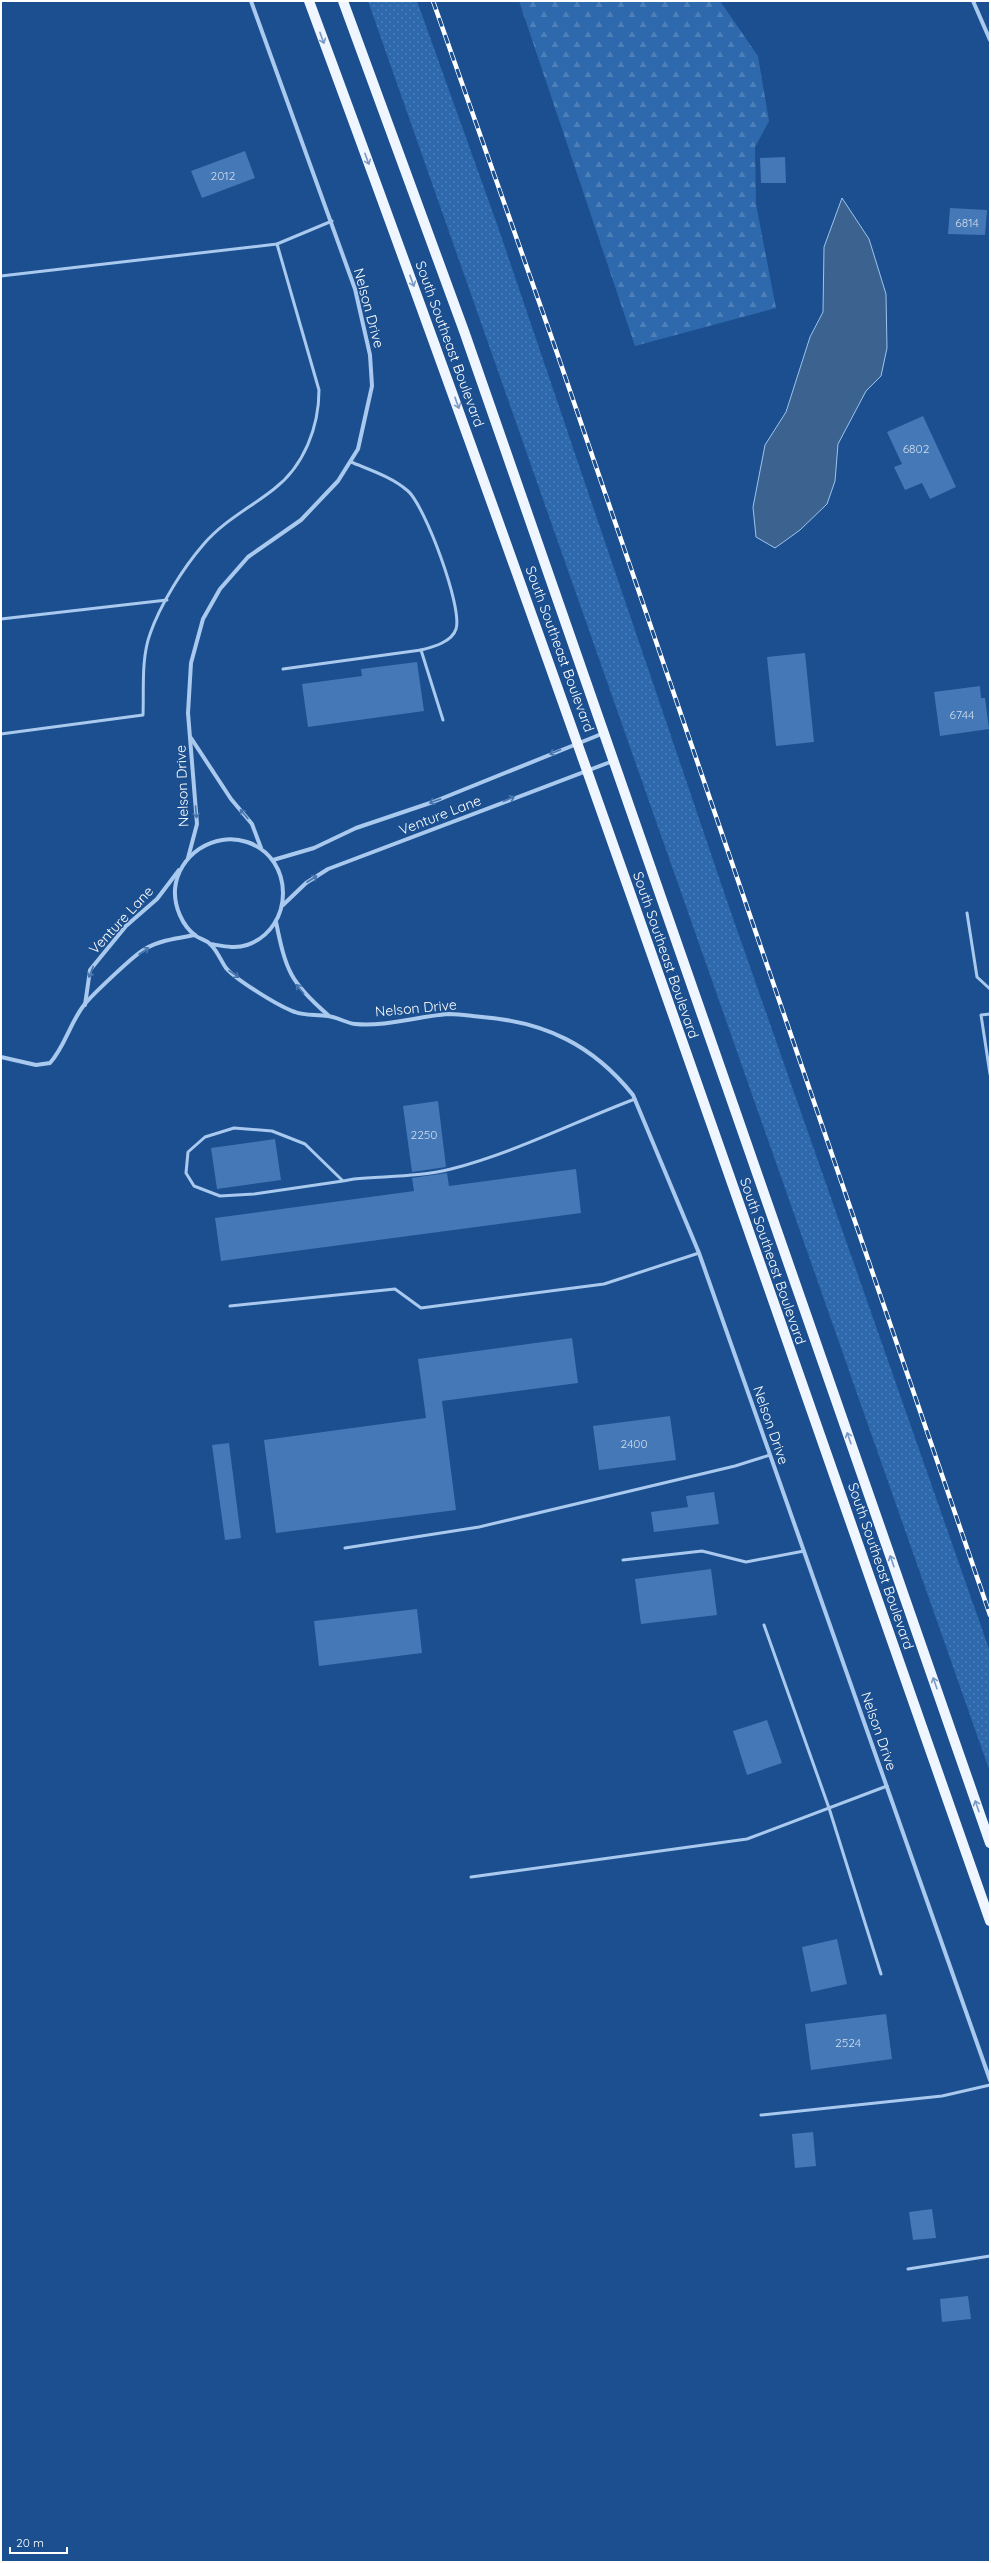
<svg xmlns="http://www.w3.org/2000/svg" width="991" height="2563" font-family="Quicksand,sans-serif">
<defs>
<pattern id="grass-dots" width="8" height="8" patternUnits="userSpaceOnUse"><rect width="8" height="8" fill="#2e69ad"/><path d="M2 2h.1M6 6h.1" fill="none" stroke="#4d80b9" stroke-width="1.8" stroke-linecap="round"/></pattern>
<pattern id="forest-firs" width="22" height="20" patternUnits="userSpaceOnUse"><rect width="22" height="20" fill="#2e69ad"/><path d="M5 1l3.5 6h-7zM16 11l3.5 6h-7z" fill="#4d80b9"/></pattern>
</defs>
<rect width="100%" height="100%" fill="#1b4f8f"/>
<polygon fill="url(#grass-dots)" points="368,1 417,1 498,227 727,901 990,1652 990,1772"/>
<polygon fill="url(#forest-firs)" points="519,1 720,1 758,56 769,121 755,147 756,204 776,308 635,346"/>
<polygon fill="#3c6290" stroke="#9cc4f0" points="842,198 869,239 886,294 887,348 881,376 866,391 838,444 835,481 827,504 800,530 775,548 756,537 753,507 765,445 786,412 810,337 823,312 824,247"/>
<g fill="#4478b7">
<polygon points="245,151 255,178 202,198 191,171"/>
<polygon points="785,157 786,183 761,183 760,158"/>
<polygon points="950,208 987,210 985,235 948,234"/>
<polygon points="923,416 956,487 930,499 922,483 905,490 894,467 902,464 887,432"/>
<polygon points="805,653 814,742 776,746 767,657"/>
<polygon points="417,662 424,711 308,727 302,684 362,676 361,669"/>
<polygon points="980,686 981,698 985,698 989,729 940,736 934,692"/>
<polygon points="438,1101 446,1167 412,1172 403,1106"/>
<polygon points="275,1139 281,1180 217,1189 211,1148"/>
<polygon points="576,1169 581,1213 221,1261 215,1218 414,1191 412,1178 447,1173 449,1186"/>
<polygon points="572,1338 578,1383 442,1401 456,1510 276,1533 264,1440 426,1418 418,1359"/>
<polygon points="670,1416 676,1460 599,1470 593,1426"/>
<polygon points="229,1443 241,1538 225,1540 212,1445"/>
<polygon points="714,1492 719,1524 654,1532 651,1512 688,1507 686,1496"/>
<polygon points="711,1569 717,1615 641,1624 635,1579"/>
<polygon points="417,1609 422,1653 319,1666 314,1621"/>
<polygon points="767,1720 782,1763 747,1775 733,1731"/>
<polygon points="837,1939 847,1984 811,1992 802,1947"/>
<polygon points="886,2014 892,2059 811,2070 805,2024"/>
<polygon points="813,2132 816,2166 795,2168 792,2134"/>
<polygon points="932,2209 936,2238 913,2240 909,2212"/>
<polygon points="968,2296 971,2319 942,2322 940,2299"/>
</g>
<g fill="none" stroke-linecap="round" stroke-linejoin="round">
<g stroke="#a9c9ee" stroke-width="3">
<polyline points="1,276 277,244 332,221"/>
<path d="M351 462C370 470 392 477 408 491 425 506 463 608 456 629 452 642 433 647 421 650"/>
<polyline points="1,619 167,600"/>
<polyline points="283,669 421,650 443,720"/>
<path d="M1 734 143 715C144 689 141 659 150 634 160 605 183 568 203 545 223 521 250 508 274 489 304 466 319 427 319 390L277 244"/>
<polyline points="967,913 977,977 990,989"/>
<polyline points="990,1014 981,1015 990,1074"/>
<path d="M343 1181 305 1144 272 1131 234 1128 205 1137 188 1152 186 1173 194 1186 220 1196 254 1194 343 1181 354 1179C386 1176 420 1177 451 1169 514 1153 574 1122 635 1099"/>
<polyline points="230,1306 395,1289 421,1308 604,1284 699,1253"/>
<polyline points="345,1548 479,1527 735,1466 770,1455"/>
<polyline points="623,1560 702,1551 746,1562 804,1551"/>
<polyline points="764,1625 829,1808 881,1974"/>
<polyline points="471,1877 747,1839 887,1786"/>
<polyline points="761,2115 942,2096 990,2085"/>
<polyline points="908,2269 990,2256"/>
</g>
<g stroke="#a9c9ee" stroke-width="4">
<polyline points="973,1 990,40"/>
<polyline points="191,738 231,799 252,824 261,848"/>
<polyline points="188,858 197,824 188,713 191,663 203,619 220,589 248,557 301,520 338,481 358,449 372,386 370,355 355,289 251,1"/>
<polyline points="273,860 314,848 356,828 433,802 604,733"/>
<polyline points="283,905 306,883 328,869 613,761"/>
<path d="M276 922C286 971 290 982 328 1015"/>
<path d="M210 944C223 946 235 949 247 945 295 928 295 858 247 842 214 831 178 855 175 889 174 906 182 926 196 936 200 939 207 940 210 944 217 950 221 961 226 968 236 980 280 1007 295 1012 305 1016 317 1014 328 1016 337 1017 346 1023 355 1024 386 1027 419 1016 449 1014 460 1014 471 1016 482 1017 545 1022 593 1045 633 1095L699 1253 990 2080"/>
<polyline points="85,1005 90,970 126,926 157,899 179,870"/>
<path d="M1 1057 36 1065 50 1063C65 1046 70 1023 84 1005 92 995 135 954 145 949 160 940 179 938 195 935"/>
</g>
<g stroke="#f0f6ff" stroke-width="10">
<path d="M309 1C545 638 765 1280 990 1921"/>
<polyline points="343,1 464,331 990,1843"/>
</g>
<g stroke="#fff" stroke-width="4.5">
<polyline id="rail" points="433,1 556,350 990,1615"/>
</g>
<use href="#rail" stroke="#1b4f8f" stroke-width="3" stroke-dasharray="9" stroke-linecap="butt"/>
</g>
<defs><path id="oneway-shaft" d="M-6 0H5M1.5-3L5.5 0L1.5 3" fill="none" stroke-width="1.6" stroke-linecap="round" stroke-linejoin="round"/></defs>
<g stroke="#7b9ac1">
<use href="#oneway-shaft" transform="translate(322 38) rotate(70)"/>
<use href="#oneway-shaft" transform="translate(367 159) rotate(70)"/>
<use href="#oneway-shaft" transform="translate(412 281) rotate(70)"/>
<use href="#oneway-shaft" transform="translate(457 403) rotate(70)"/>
<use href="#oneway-shaft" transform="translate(849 1438) rotate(-109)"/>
<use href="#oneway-shaft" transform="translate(892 1561) rotate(-109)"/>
<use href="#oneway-shaft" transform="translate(935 1683) rotate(-109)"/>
<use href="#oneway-shaft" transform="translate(977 1806) rotate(-109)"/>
</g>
<g stroke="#4674ac">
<use href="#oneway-shaft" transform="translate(555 752) rotate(158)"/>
<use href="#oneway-shaft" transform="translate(509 799) rotate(-23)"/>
<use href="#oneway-shaft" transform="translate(435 801) rotate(160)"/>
<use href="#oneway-shaft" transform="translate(196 812) rotate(85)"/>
<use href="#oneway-shaft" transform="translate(244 814) rotate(-130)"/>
<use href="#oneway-shaft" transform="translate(312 879) rotate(-33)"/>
<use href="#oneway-shaft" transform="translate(144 951) rotate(-33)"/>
<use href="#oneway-shaft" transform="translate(91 972) rotate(112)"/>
<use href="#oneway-shaft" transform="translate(234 974) rotate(35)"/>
<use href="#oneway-shaft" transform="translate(300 989) rotate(-129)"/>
</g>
<g text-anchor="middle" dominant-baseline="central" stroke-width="3" stroke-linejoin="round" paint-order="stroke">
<g font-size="12" fill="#d0dded">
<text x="223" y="175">2012</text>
<text x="967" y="222">6814</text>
<text x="916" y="448">6802</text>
<text x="962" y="714">6744</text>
<text x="424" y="1134">2250</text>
<text x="634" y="1443">2400</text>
<text x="848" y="2042">2524</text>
</g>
<g font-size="14" fill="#fff" stroke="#1b4f8f">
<text transform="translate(369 308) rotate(75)">Nelson Drive</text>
<text transform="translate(450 344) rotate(70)">South Southeast Boulevard</text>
<text transform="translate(560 649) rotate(70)">South Southeast Boulevard</text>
<text transform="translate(182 786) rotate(-92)">Nelson Drive</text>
<text transform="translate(440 815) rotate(-21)">Venture Lane</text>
<text transform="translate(121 920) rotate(-47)">Venture Lane</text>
<text transform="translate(666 955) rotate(71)">South Southeast Boulevard</text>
<text transform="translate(416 1008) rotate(-5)">Nelson Drive</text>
<text transform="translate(773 1261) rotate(71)">South Southeast Boulevard</text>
<text transform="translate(771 1425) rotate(71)">Nelson Drive</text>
<text transform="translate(881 1566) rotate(71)">South Southeast Boulevard</text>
<text transform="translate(879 1731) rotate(71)">Nelson Drive</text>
</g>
</g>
<rect width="991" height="2563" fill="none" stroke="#ffffff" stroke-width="4"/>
<path d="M10 2547v6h57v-6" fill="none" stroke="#ffffff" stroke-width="2"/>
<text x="16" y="2547" font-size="12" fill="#ffffff" stroke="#1b4f8f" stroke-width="3" paint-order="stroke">20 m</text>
</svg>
